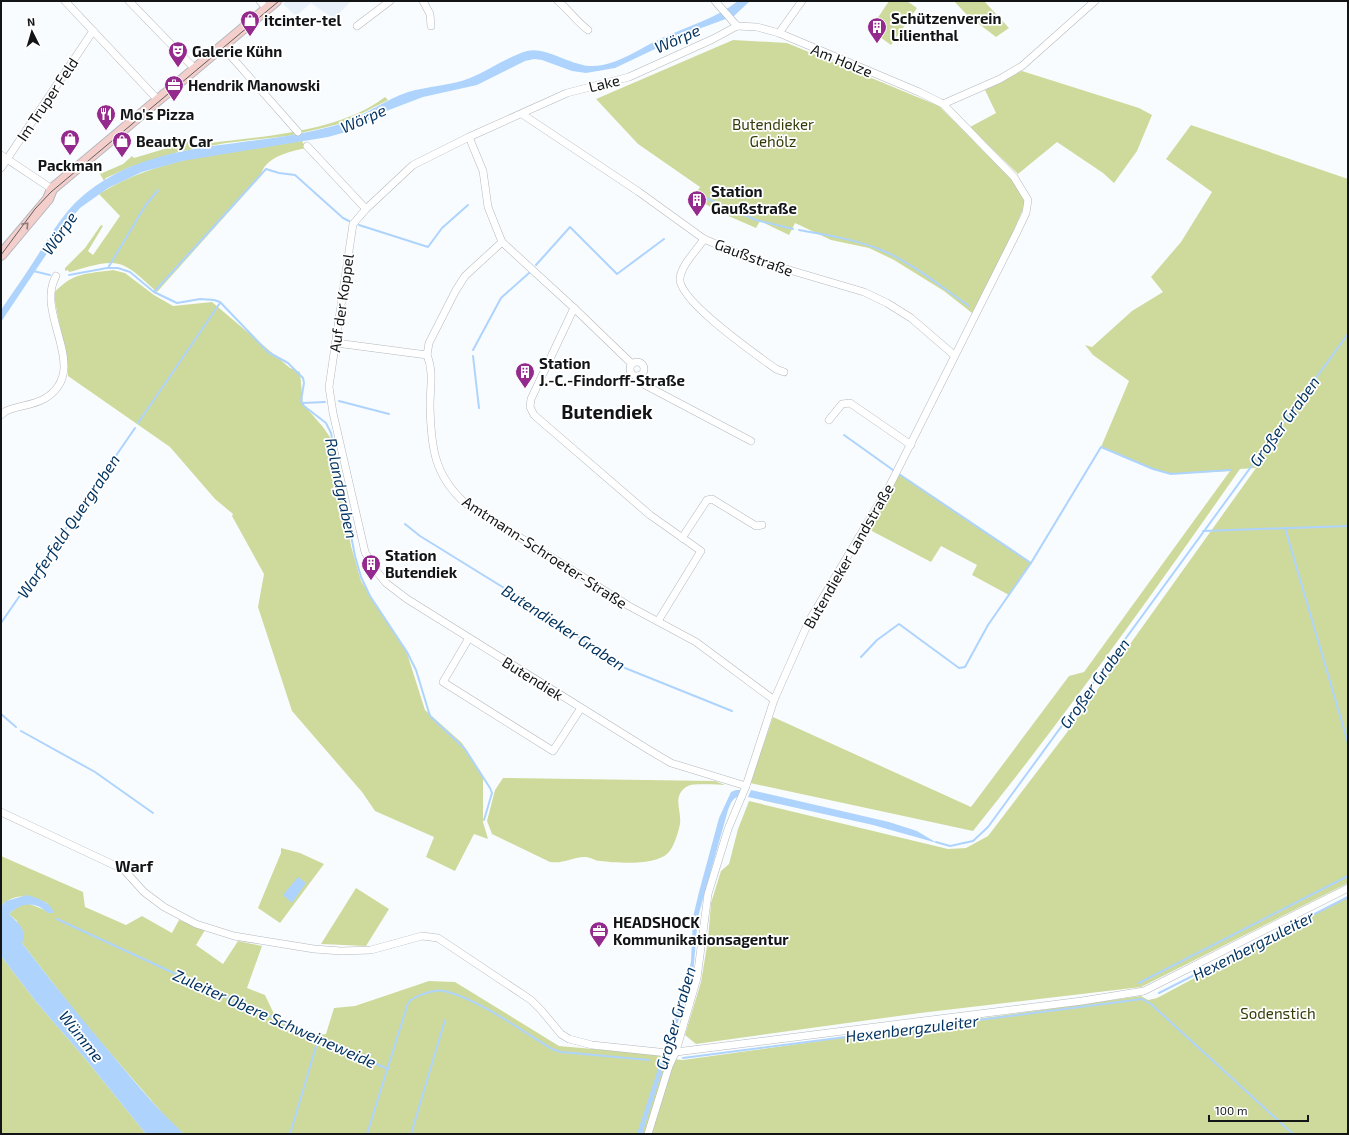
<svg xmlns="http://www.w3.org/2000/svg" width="1349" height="1135" font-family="'Exo 2',sans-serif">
<rect width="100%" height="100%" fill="#f9fcfe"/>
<polygon fill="#e8f1fa" points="287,1 351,1 334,19 311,3 296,16 283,4"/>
<g fill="#ceda9c">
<polygon points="889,1 907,1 917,8 891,45 873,32 878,25 875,22"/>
<polygon points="954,1 984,1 1009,28 996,37 966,14"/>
<polygon points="733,40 787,43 939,106 1011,179 1026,202 1004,253 972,313 944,291 894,260 869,248 831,240 795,223 789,235 760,221 756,228 717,211 694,197 700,187 638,144 596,99"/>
<polygon points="1022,71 1139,108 1152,115 1137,151 1114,183 1103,173 1057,142 1018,174 970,127 996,113 985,90"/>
<path d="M385 97 388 100 345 122 327 127 288 136 226 143 178 152 130 167 106 178 104 181 100 174 123 164 132 156 134 158 191 141 194 145C252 137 338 134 385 97Z"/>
<path d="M1191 125 1348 179V883L1141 987 920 1013 696 1044 685 1035 701 982 708 940 711 903 721 871 729 864 738 829 749 801 948 849 966 848 988 836 1065 735 1256 468 1240 469C1154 592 1067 714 973 831L750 783 773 717 971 807 1069 676 1084 672 1230 471 1171 474 1153 469 1101 447 1129 381 1093 355 1085 345 1092 347 1132 311 1163 292 1151 277 1181 242 1212 192 1166 159Z"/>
<path d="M302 141 306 148C289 152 265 156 260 177L157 292C146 283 132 267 119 264 104 260 83 269 69 272L68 270 65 271V268L85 248 101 225 103 226 88 251 93 255 120 216 99 194C159 156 233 152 302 141Z"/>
<path d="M113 270 125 273 154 295 173 306 212 302 290 368 300 372 303 404 323 427 332 440 351 546 361 581 406 650 425 710 462 743 483 778V822L488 839 474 834 455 871 426 857 434 837 375 811 362 792 292 711 258 607 264 574 232 516 233 514 215 499 170 447 68 376C68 349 57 322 54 293 73 272 86 274 113 270Z"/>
<polygon points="899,474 1031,563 1009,595 972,575 977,565 941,546 931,562 868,529"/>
<path d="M503 778 715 781 725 785C717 785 694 783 688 786 671 795 682 811 680 824 678 833 674 847 668 853 655 866 618 863 600 861 595 861 591 857 585 857 573 857 563 864 550 862L492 834 487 821 495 790Z"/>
<polygon points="281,848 300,853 324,864 280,923 258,908 281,853"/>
<path d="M1 856 83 892 85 907 126 925 142 916 172 933 179 920 205 930 196 945 223 964 238 941 262 946 247 988 265 995 275 1016 318 1035 326 1034 334 1008 355 1006 429 981 455 982 559 1046 662 1055 661 1058 683 1060 1141 996 1148 1000 1157 998 1348 896V1134H184L170 1122 80 1018 22 943 17 921 9 914 17 907 27 903 45 910 47 903C31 896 15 892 1 906Z"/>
<polygon points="356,888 389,909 366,946 321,944"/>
<polygon points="1,956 37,1003 83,1056 146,1134 1,1134"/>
</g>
<g fill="#aed4fe">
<path d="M738 1H750L734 16 693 31 615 68 586 73 572 71 542 60 534 59 525 61 477 85 423 97 381 113 346 132 328 137 182 161 142 172 108 188 80 208 68 222 1 322V310C12 293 24 277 34 261 47 241 59 219 76 202 149 133 254 152 343 123 365 115 385 100 408 92 428 86 450 86 470 78 489 70 507 57 527 51 546 46 571 66 592 66 617 66 640 48 662 38 688 26 715 19 738 1Z"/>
<path d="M736 790H742L740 796C732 798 731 803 728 810L698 917 693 975 642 1134H637L688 976 691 961 693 917 699 892 719 818 731 792Z"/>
<polygon points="751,790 889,822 917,831 937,843 873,825 748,797"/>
<polygon points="298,877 306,883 292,903 283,895"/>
<path d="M27 895C37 898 51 902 54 913H48C35 901 22 902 9 914 18 923 28 930 22 943 53 984 85 1023 118 1062 139 1087 160 1112 184 1134H146L83 1056 37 1003 1 956V906L6 901Z"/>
</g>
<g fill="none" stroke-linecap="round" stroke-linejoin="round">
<g stroke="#aed4fe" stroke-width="2">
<polyline points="699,205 706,198 756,220 793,229"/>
<polyline points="359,225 428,247 442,228 468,205"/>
<path d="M799 230C826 235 853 239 879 249 911 262 940 286 969 306"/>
<polyline points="536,265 570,227 617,274 664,239"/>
<polyline points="108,268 145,206 158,190"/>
<polyline points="33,271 50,275"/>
<polyline points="69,275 107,268 118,268 130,272 154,292 177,303 200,299 214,300 220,302 268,352 288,363 303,378 304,383 301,401 304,406 326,423 331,433 355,556 361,577 370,596 407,652 416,670 430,716 465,749 490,788 492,793 484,820"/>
<polyline points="154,292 266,169 279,173 295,175 343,218 349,221"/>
<polyline points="473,350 501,298 529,273"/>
<polyline points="473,356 479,408"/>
<polyline points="339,401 389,414"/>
<polyline points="303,403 325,402"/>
<polyline points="138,423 220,303"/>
<polyline points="844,435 893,470"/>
<polyline points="405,524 420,536 517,596 625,668 732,711"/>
<polyline points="1285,528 1348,743"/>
<polyline points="1203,531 1348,526"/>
<polyline points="1031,563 1101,447 1153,469 1171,474 1231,470"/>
<polyline points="1,623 135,428"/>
<polyline points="861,657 877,640 899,624 959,668 965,667 988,625 1031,563 899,474"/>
<polyline points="1,714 16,727"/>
<polyline points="21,731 95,772 153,813"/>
<polyline points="936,842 950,846 973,841 988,827 1348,334"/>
<polyline points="57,919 245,1006 252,1007 295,1029 388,1069"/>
<polyline points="1139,983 1348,876"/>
<polyline points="1159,993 1348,897"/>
<polyline points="683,1058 1142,999 1151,1004 1293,1134"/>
<polyline points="290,1134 318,1040"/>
<path d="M367 1134 408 1003C413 996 435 989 444 991 477 998 522 1031 552 1049L561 1052 649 1060"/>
<polyline points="411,1134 445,1020"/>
</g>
<g stroke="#b3b9be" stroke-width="8">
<g id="street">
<polyline points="65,1 158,100"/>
<polyline points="129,1 195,69"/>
<polyline points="260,1 267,9"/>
<polyline points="423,1 430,14 431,26"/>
<path d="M558 1C569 10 576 21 588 30"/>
<polyline points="715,1 737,26"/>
<polyline points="357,26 390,1"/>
<polyline points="737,26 713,39 629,77 567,93 469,137 413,165 366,209 353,224 329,387 333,413 365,552 374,568 386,583 407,599 649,750 671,763 746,786"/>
<polyline points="779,33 802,1"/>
<polyline points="222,46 298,132"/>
<polyline points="943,104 1000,79 1022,66 1095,1"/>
<polyline points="522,114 639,192 704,239 749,258 864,292 887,303 911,318 954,355"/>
<polyline points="469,137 483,171 488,207 502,242 574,308 531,399 530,407 534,415 650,515 701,551 658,621"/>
<polyline points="307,146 366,209"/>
<polyline points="1,155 52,189"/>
<polyline points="1,168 93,31"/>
<path d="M704 239C697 250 682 264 680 278 677 300 757 355 776 369L784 372"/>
<polyline points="574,308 632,364"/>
<path d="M336 343 427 355C434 372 430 388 430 406 431 447 434 475 465 503L629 606 696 642 774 700"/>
<polyline points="427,355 429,343 456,290 465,276 502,242"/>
<circle cx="637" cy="369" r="7"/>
<polyline points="640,375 645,385 751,441"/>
<path d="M1 415 6 411C18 406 33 405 44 399 93 370 34 315 56 276"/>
<polyline points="829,420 842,404 850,403 911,445"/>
<polyline points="682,538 707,500 712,499 756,526 762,525"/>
<polyline points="469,638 443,682 553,751 581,708"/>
<polyline points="1,812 116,866 124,870 144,892 164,907 196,924 234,936 314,949 341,951 371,950 422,936 438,938 531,1000 541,1010 561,1034 569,1039 592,1045 668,1053 1082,1001 1144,991 1348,888"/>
<polyline points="648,1134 669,1066 676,1051 697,978 708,894 728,829 746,786 774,700 809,621 890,485 1016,234 1026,213 1028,200 1014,177 943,104 919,92 779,33 757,27 737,26"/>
</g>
</g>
<g stroke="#b3b9be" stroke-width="12">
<polyline id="secondary" points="1,255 48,199 52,189 276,1"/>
</g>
<use href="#street" stroke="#fff" stroke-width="7"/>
<use href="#secondary" stroke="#f4ceca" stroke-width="10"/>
<polyline stroke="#5e6061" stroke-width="1" points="1,255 35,209 51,192 279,1"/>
</g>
<defs><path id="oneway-chevron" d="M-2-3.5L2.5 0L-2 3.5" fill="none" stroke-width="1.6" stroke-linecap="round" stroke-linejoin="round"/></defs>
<use stroke="#8e7a79" href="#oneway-chevron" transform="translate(26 225) rotate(-47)"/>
<defs>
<g id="shop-pin" transform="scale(1)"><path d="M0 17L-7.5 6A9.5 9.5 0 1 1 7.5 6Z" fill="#942a8d" stroke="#fff"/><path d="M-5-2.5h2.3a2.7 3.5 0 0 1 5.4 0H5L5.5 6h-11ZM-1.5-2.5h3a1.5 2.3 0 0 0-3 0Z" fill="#fff"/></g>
<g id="building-pin" transform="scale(1)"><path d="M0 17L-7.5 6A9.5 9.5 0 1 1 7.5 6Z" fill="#942a8d" stroke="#fff"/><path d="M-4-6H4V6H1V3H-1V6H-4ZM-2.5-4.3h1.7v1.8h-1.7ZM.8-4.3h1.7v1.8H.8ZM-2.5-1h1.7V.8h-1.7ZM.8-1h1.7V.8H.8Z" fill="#fff"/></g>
<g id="theatre-pin" transform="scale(1)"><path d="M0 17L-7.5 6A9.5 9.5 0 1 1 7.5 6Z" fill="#942a8d" stroke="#fff"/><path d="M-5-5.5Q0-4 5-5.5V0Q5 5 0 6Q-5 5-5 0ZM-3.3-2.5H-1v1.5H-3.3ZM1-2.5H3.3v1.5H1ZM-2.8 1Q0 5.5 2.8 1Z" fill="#fff"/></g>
<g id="office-pin" transform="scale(1)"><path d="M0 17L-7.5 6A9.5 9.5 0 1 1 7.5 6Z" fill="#942a8d" stroke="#fff"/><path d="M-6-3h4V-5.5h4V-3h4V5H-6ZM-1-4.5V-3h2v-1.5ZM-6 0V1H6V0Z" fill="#fff"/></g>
<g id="restaurant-pin" transform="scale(1)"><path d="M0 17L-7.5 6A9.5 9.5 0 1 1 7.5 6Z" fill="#942a8d" stroke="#fff"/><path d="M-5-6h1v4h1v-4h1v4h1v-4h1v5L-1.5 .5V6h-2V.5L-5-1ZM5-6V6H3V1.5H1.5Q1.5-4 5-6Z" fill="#fff"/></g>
</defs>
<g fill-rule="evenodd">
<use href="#shop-pin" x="250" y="20"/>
<use href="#building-pin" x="877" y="27"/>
<use href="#theatre-pin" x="178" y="51"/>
<use href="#office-pin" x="174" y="85"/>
<use href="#restaurant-pin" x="106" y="114"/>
<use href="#shop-pin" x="70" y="139"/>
<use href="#shop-pin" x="122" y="141"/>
<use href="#building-pin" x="697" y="200"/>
<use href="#building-pin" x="525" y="372"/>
<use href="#building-pin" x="371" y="564"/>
<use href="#office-pin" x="599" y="931"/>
</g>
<g text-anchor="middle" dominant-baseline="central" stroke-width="3.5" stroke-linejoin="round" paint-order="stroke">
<g font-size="15" font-weight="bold" fill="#121415" stroke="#fff" text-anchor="start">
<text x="891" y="18">Schützenverein<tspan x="891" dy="17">Lilienthal</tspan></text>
<text x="264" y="20">itcinter-tel</text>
<text x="192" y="51">Galerie Kühn</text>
<text x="188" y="85">Hendrik Manowski</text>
<text x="120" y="114">Mo's Pizza</text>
<text x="136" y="141">Beauty Car</text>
<text x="70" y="165" text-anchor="middle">Packman</text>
<text x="711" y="191">Station<tspan x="711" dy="17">Gaußstraße</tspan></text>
<text x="539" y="363">Station<tspan x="539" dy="17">J.-C.-Findorff-Straße</tspan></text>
<text x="385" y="555">Station<tspan x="385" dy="17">Butendiek</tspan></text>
<text x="613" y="922">HEADSHOCK<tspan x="613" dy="17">Kommunikationsagentur</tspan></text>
</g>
<g font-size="15" fill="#121415" stroke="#fff">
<text transform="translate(842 60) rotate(22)">Am Holze</text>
<text transform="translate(604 83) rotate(-14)">Lake</text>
<text transform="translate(47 99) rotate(-56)">Im Truper Feld</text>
<text transform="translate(754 257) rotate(20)">Gaußstraße</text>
<text transform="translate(341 303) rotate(-82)">Auf der Koppel</text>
<text transform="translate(545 552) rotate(33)">Amtmann-Schroeter-Straße</text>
<text transform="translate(848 556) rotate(-60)">Butendieker Landstraße</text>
<text transform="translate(533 678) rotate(32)">Butendiek</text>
</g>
<g font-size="15" fill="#343b07" stroke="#fff">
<text x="773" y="124">Butendieker<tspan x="773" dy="17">Gehölz</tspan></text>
<text x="1278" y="1013">Sodenstich</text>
</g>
<g font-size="16" font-style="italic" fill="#00325f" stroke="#fff">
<text transform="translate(677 38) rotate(-24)">Wörpe</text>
<text transform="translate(363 118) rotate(-24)">Wörpe</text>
<text transform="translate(59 233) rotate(-55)">Wörpe</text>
<text transform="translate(1284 421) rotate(-54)">Großer Graben</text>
<text transform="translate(342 488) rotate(78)">Rolandgraben</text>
<text transform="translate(68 526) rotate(-56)">Warferfeld Quergraben</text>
<text transform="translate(564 627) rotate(33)">Butendieker Graben</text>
<text transform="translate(1094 683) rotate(-54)">Großer Graben</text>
<text transform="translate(1253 945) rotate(-27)">Hexenbergzuleiter</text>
<text transform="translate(275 1018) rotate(24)">Zuleiter Obere Schweineweide</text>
<text transform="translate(675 1018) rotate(-74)">Großer Graben</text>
<text transform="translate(912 1028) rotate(-7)">Hexenbergzuleiter</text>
<text transform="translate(82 1036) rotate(51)">Wümme</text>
</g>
<g font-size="16" font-weight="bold" fill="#121415" stroke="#fff">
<text x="134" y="865">Warf</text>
</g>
<g font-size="19" font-weight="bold" fill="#121415" stroke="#fff">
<text x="607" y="411">Butendiek</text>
</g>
</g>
<rect width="1349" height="1135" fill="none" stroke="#121415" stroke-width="4"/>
<g transform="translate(32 32) rotate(355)" stroke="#ffffff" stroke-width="3" paint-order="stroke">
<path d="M0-3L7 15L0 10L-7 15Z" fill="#121415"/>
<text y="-6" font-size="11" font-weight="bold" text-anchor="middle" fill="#121415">N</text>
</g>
<path d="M1209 1115v6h99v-6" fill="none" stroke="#121415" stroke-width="2"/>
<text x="1215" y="1115" font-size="12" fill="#121415" stroke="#ffffff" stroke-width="3" paint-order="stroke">100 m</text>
</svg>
